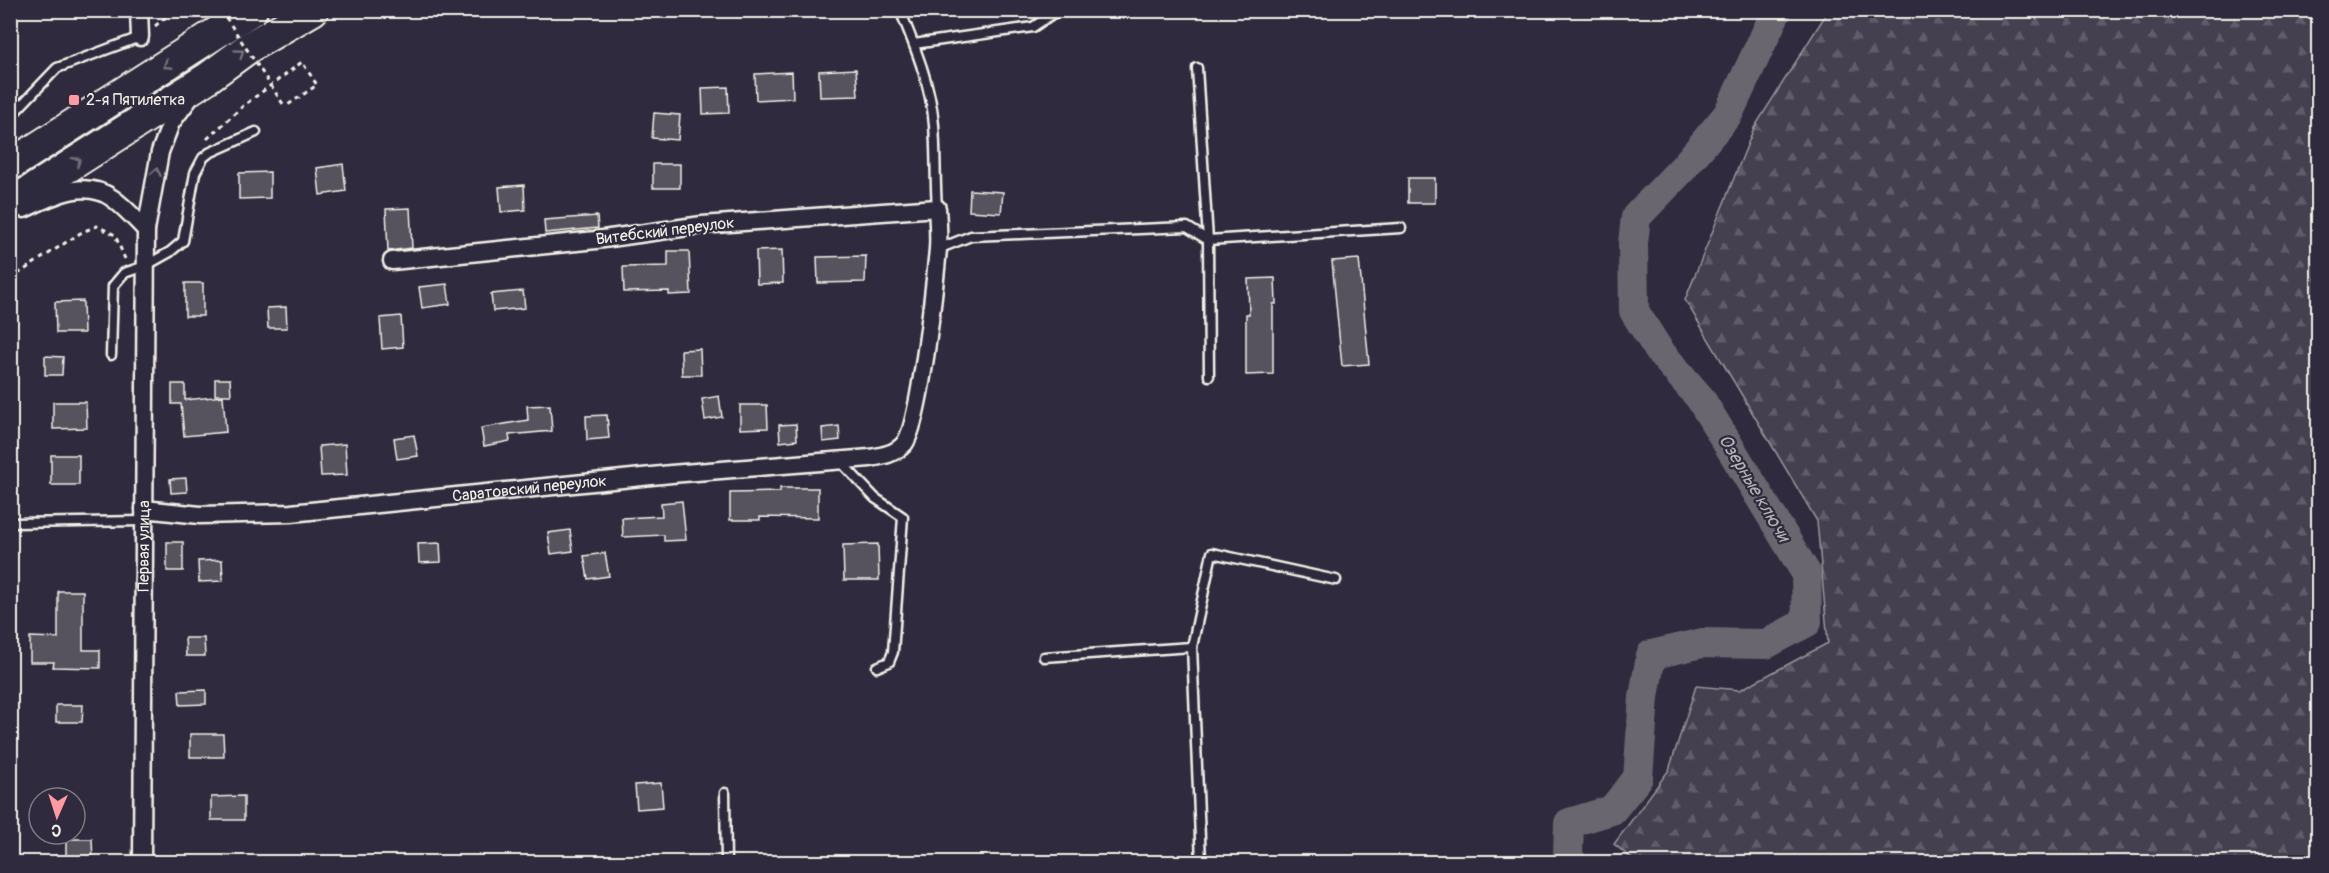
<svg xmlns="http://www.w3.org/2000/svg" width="2329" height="873" font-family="Pangolin,sans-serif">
<defs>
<pattern id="forest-firs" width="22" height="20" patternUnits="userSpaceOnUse" patternTransform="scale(1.5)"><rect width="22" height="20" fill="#454050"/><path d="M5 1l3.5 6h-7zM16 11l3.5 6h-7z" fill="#605c69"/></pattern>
</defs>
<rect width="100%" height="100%" fill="#2f2a3d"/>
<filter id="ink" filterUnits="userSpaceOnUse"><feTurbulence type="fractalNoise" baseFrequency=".0167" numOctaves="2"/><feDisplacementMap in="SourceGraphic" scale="12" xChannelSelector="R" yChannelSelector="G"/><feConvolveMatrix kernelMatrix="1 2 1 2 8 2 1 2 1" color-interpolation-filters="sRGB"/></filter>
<g filter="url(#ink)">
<polygon fill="url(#forest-firs)" stroke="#9c989c" stroke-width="1.5" points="1828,11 2318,11 2318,862 1636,862 1614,844 1669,770 1696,686 1740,690 1828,643 1817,521 1685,300 1754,128"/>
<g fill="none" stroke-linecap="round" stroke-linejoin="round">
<polyline stroke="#6a6670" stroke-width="30" points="1572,862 1568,856 1569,823 1612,810 1638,778 1644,697 1651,655 1702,643 1766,644 1807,622 1806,573 1700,398 1660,352 1634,311 1633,243 1636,217 1683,168 1728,114 1777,10"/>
</g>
<g fill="#56525f" stroke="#f4f1e8" stroke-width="1.5">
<polygon points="856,69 858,96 820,97 819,71"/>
<polygon points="792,72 793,98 756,100 755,74"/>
<polygon points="728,87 729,113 703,114 702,88"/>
<polygon points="654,113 680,115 678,140 652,138"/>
<polygon points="343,164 346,191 320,195 317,168"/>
<rect x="653" y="164" width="27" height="24"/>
<polygon points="270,172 270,198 239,199 239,173"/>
<rect x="1408" y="178" width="27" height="25"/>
<polygon points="524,185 525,210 501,212 499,187"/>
<polygon points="970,190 1003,192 1001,213 969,211"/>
<polygon points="410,208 412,248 388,251 386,209"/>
<polygon points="597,216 598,228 545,233 544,220"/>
<polygon points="782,250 783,283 757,284 756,251"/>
<polygon points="668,251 689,251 691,294 669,295 669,291 624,292 623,267 668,266"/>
<polygon points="866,256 865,282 818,283 817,257"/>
<polygon points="1359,259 1369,364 1342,366 1332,261"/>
<polygon points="1275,278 1276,304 1273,304 1273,374 1246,375 1246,314 1249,314 1248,279"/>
<rect x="185" y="283" width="18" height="33"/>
<polygon points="447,284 450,304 422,308 419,287"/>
<polygon points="523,291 525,308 493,311 491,294"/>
<polygon points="83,301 84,333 56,333 55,302"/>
<polygon points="286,307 287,328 268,328 267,308"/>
<polygon points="401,316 403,347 382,349 380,318"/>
<polygon points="700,349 701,375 682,375 681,350"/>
<polygon points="45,356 63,357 62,375 45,375"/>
<polygon points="215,379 230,379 231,395 215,395"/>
<polygon points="172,384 185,384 185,400 223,396 226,432 184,436 181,404 172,404"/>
<polygon points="719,396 722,417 705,420 702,399"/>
<polygon points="53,402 86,402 87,428 53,429"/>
<polygon points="550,405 552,431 509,435 510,441 484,446 481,428 528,420 527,406"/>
<polygon points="740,405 767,405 768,428 740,429"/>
<polygon points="607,415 609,438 587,440 586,416"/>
<polygon points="796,424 797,440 780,442 779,425"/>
<polygon points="839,426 840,440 823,442 822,428"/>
<polygon points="414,435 418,456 397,459 394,438"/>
<polygon points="345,444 347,475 321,476 319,446"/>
<rect x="51" y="455" width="28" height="30"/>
<polygon points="186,478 187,492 171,493 170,479"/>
<polygon points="780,488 818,488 818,518 760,517 760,520 730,520 730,493 780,492"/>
<polygon points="682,501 686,540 664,541 664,535 623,537 622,518 662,516 661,503"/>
<polygon points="570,530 573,551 551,554 548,533"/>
<rect x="167" y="542" width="16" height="29"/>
<polygon points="440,543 441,562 419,563 418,544"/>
<polygon points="878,544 879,580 844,580 843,545"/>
<polygon points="605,553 609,576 588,579 584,556"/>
<polygon points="222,560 223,581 199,582 198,561"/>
<polygon points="58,591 83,591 83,650 100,650 100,668 53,667 54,662 30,662 30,637 58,638"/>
<polygon points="185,638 204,638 205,656 186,656"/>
<polygon points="206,690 206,704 180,705 179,691"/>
<polygon points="56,705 83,705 82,722 56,722"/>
<polygon points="190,734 223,734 224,757 190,757"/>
<polygon points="661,783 663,807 637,809 635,785"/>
<polygon points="244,796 244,820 211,820 211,797"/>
<polygon points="66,839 92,839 93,862 66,862"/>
</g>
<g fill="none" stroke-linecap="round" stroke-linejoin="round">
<g stroke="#f4f1e8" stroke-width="13">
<g id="lane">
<path d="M900 10C915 47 931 85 934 125 936 152 935 180 937 208"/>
<polyline points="914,44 1033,27 1058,10"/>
<polyline points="1197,68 1208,240 1209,376"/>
<polyline points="10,117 57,68 140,37"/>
<polyline points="938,249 971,236 1187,227 1208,240 1401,228"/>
<polyline points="111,355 113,286 124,273 145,266 170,252 183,241 195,173 203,158 209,153 256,132"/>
<polyline points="839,460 875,498 903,517 893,652 889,662 877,667"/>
<polyline points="13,523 144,521"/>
<polyline points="1192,647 1201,862"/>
<polyline points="1044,657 1192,647 1212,553 1336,580"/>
<polyline points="725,793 726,862"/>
</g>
</g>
<g stroke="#f4f1e8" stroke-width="21">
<g id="street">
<polyline points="139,10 140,37"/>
<path d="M24 209C51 197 84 178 112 198 124 206 135 219 146 230"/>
<path id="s1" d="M144 509 200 515 291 513 671 474 870 458C882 456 895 454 904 444 920 426 935 281 938 249 939 235 938 222 937 208L702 225 596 240 392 261"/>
<path id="s2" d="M142 862 146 230 160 152 171 123 189 99"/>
</g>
</g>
<g stroke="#f4f1e8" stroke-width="34">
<g id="highway">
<polyline points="10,165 252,10"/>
<polyline points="10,204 206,79 251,46 313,10"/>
</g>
</g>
<g stroke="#f4f1e8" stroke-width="3" stroke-dasharray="4.5 4.5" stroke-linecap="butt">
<polyline points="155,26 175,10"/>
<polyline points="207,139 243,106 302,62 317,85 285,107"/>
<polyline points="10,279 82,232 97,226 115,235 125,259"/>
</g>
<use href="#lane" stroke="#2f2a3d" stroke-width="8"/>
<use href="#street" stroke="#2f2a3d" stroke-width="16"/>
<use href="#highway" stroke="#2f2a3d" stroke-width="30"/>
<polyline stroke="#f4f1e8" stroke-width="3" stroke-dasharray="4.5 4.5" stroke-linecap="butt" points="221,10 285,107"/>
</g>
<defs><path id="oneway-chevron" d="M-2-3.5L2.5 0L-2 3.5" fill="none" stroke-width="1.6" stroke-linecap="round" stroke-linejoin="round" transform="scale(1.5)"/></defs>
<g stroke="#747079">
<use href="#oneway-chevron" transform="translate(240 53) rotate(-36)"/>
<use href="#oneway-chevron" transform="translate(167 65) rotate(147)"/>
<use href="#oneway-chevron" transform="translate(77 161) rotate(-33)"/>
<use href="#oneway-chevron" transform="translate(156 172) rotate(-80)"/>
</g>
</g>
<rect fill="#ff9aa2" stroke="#2f2a3d" stroke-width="2" x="68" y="94" width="12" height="12" rx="3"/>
<g text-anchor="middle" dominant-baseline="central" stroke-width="4.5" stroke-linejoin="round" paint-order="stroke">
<g font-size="16" fill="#f4f1e8" stroke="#2f2a3d" text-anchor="start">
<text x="86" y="100">2-я Пятилетка</text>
</g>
<g font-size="16" fill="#f4f1e8" stroke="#2f2a3d">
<text transform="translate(665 231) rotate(-7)">Витебский переулок</text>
<text stroke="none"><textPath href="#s1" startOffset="387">Саратовский переулок</textPath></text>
<text stroke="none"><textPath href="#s2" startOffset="316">Первая улица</textPath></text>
</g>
<g font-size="18" font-style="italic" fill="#b6b2b2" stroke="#2f2a3d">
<text transform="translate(1754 488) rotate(59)">Озерные ключи</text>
</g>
</g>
<rect width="2329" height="873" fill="none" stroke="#2f2a3d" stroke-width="36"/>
<rect x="18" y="18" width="2293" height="837" fill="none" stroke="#f4f1e8" stroke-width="2" filter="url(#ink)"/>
<g transform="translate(57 816) rotate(183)"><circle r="28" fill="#2f2a3d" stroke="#7e7a81" stroke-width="1.5"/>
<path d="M0-4.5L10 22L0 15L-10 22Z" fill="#ff9aa2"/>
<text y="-9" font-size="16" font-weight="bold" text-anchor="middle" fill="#f4f1e8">С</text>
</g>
</svg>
